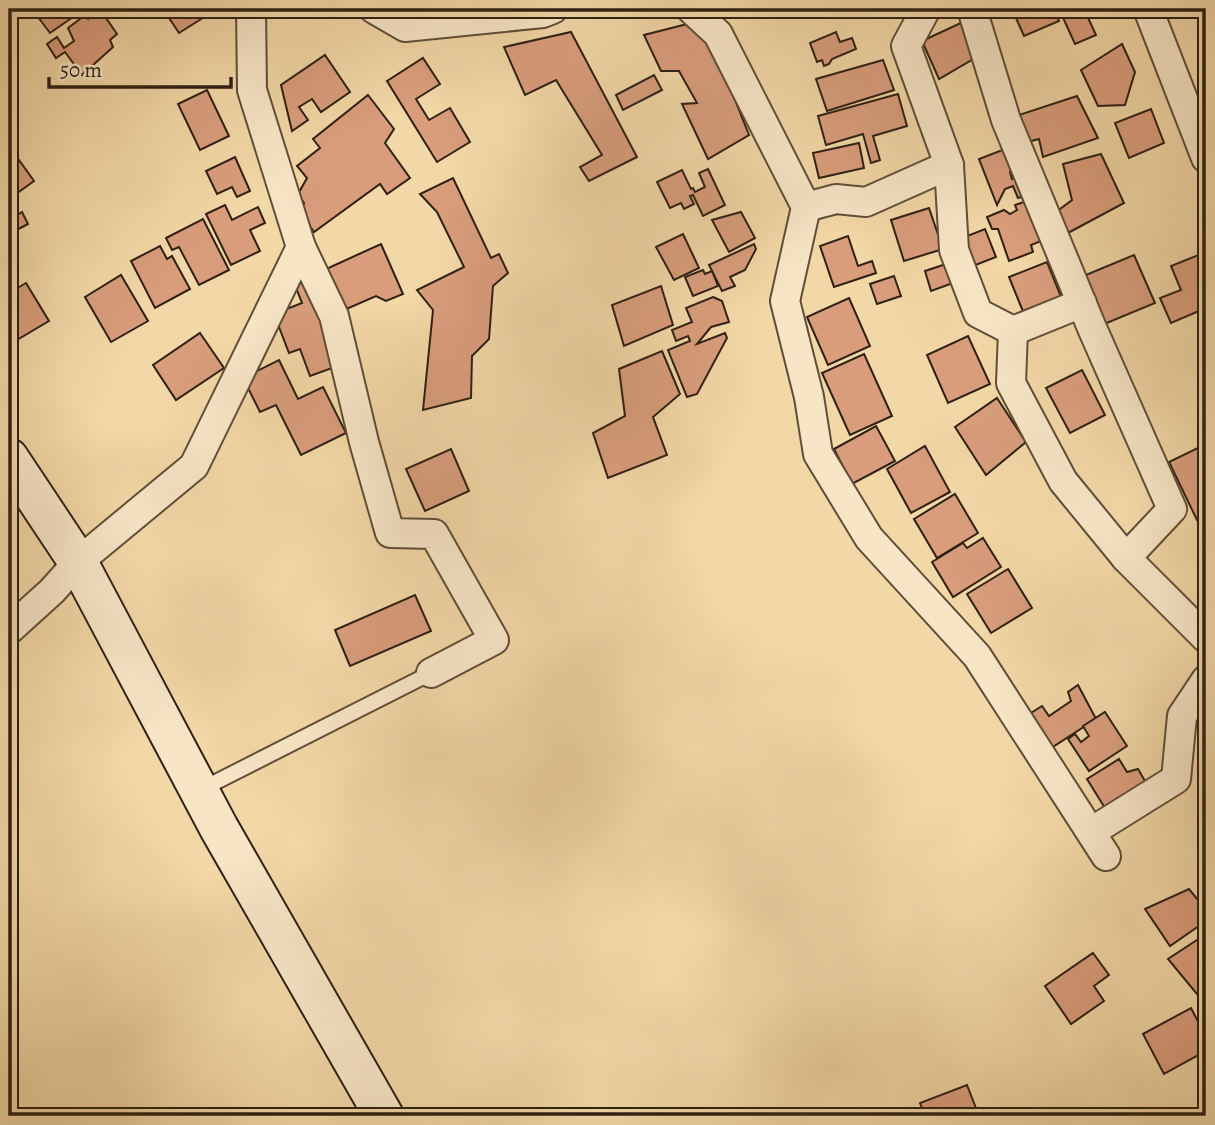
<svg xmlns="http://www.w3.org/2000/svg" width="1215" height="1125" font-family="Alegreya,serif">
<rect width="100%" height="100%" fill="#f2d7a7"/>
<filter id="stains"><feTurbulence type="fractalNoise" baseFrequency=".00286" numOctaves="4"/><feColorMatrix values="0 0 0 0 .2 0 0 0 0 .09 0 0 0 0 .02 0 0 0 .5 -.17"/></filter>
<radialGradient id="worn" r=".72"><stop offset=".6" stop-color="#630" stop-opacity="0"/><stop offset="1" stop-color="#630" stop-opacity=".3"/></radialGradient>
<g fill="#d99d7c" stroke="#2e2012" stroke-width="2">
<polygon points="41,9 82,9 83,10 50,33 35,13"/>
<polygon points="100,9 117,34 110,40 113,47 82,75 65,52 56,58 47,44 57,37 64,48 74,41 68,28 84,16 88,19"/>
<polygon points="163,9 217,9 179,33"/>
<polygon points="1012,9 1054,9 1059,21 1024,36"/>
<polygon points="1059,9 1084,9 1096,35 1075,44"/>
<polygon points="703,20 749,135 708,159 682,104 697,103 679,71 661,71 644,35"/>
<polygon points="963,22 975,58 939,79 922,41"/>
<polygon points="571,32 637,157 589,181 580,167 602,155 556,80 525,95 504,47"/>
<polygon points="836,32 840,42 852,38 856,49 832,59 829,64 824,66 822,60 817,62 810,43"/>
<polygon points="1122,44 1135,72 1125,105 1098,106 1081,70"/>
<polygon points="325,55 350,92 321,112 312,99 299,107 308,120 292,131 281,85"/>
<polygon points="423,58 440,84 416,99 429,120 450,108 470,142 437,162 387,81"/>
<polygon points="883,60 894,90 827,111 816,79"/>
<polygon points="654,75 662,90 623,110 616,95"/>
<polygon points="207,90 229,136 200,150 178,104"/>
<polygon points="898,94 907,126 873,136 880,160 871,163 863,134 826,145 818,116"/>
<polygon points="368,95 394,129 385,143 410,178 387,194 380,184 314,232 301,213 304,203 298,194 307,178 297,166 320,148 313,139"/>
<polygon points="1077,96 1098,138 1043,157 1039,139 1023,143 1013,117"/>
<polygon points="1151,109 1164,143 1129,158 1115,123"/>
<polygon points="859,143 864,168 819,178 813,153"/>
<polygon points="9,146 34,181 9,199"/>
<polygon points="1010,147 1018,169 1010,172 1012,179 1021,176 1028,195 1018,198 1013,186 1005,189 997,205 979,159"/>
<polygon points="1101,154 1124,203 1066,234 1056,212 1072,200 1063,164"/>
<polygon points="235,157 250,191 237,197 232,187 217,194 206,171"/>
<polygon points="708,169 725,205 703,216 693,195 690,196 694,204 684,209 681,203 670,208 657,182 682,170 691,189 693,188 695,192 705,187 699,173"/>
<polygon points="453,178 491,258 499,254 508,273 493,286 489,339 472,356 471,398 423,410 433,310 417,290 464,267 437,212 420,194"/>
<polygon points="1027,201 1041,241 1031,245 1033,252 1009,261 998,229 992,229 987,217 1004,210 1010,214 1017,210 1015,205"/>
<polygon points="225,205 232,220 258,207 265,223 250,230 260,251 231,265 206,214"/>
<polygon points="929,208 943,249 904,261 891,220"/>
<polygon points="22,212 28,224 9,234 9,220"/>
<polygon points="741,212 755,238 729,252 712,220"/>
<polygon points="203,219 229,270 199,285 179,247 172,250 166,238"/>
<polygon points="985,229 996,257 968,268 957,240"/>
<polygon points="683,234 699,268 674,280 656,247"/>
<polygon points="848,236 858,266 872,261 876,273 834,287 820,246"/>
<polygon points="381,244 403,294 386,301 376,296 342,311 324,270"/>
<polygon points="754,244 756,249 745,270 730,277 735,286 722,291 709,265"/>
<polygon points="160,246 167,259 172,256 190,289 155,308 131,261"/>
<polygon points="1206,252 1206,308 1171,323 1160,298 1181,290 1171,266"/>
<polygon points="1134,255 1155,303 1102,325 1081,277"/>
<polygon points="1047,262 1062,299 1024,314 1009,277"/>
<polygon points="949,263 956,282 931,291 925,271"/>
<polygon points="703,270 705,274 712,271 718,286 693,296 685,277"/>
<polygon points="121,275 148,321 111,342 85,297"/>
<polygon points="894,276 901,296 877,304 870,284"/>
<polygon points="312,278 333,334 324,337 335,367 310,376 300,349 289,353 274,314 302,303 295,285"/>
<polygon points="26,283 49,321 10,344 9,293"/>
<polygon points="661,286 673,325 624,346 612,305"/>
<polygon points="713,297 722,301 729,322 711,327 697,344 725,333 727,338 697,394 687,397 668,350 690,341 688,336 676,341 672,330 692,322 686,308"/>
<polygon points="849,298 870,346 828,365 807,317"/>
<polygon points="200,333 224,368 176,400 153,365"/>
<polygon points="968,336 990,384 948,403 927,355"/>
<polygon points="662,351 680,394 653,417 667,455 608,478 593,433 625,416 619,369"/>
<polygon points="864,354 892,416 850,435 822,373"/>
<polygon points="279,360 298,399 323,387 346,433 301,455 276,405 260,412 243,378"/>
<polygon points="1082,370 1105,415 1070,433 1046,388"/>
<polygon points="997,398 1026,442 986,475 955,427"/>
<polygon points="876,426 895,461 852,484 834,449"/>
<polygon points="1206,444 1206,516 1197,520 1169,462"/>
<polygon points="925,446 950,492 911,513 887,469"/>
<polygon points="451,449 469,491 425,511 406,469"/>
<polygon points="955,494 978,533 937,558 914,519"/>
<polygon points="983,538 1001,567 953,597 932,562 963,543 967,548"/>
<polygon points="1008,569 1032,608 991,633 967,594"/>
<polygon points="415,595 431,631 350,666 335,630"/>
<polygon points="1078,685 1096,719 1048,750 1026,716 1042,706 1049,716 1071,701 1068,692"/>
<polygon points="1105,712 1127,746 1089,771 1068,739 1075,734 1081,742 1089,736 1083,726"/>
<polygon points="1119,759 1127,772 1138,769 1149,788 1108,813 1087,779"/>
<polygon points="1189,889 1206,910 1206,921 1170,946 1145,909"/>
<polygon points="1206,934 1206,1005 1168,959"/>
<polygon points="1093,953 1109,975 1094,986 1104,1001 1071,1024 1045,986"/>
<polygon points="1191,1008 1206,1037 1206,1051 1164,1074 1143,1034"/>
<polygon points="967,1085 979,1116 925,1116 920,1103"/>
</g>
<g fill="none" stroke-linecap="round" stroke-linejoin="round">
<g stroke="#5f4e37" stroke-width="18">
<polyline id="service" points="200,790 431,673"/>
</g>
<g stroke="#5f4e37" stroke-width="32">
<g id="minor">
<polyline points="374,9 405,27 543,13 553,9"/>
<polyline points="691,9 718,34 806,207 785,301 809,397 818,454 869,538 977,656 1106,856"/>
<polyline points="926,9 906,46 949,165 954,250 978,313 1013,331 1082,303"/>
<polyline points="972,9 1006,120 1092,328 1172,509 1126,558 1206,638"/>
<polyline points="1148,9 1206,158"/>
<polyline points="806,207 836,199 866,202 949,165"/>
<polyline points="301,247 334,316 364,442 390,533 434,534 494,640 431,673"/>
<polyline points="1013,331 1011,383 1063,481 1126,558"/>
<polyline points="9,630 52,591 78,562 194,466 301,247 252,90 251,9"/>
<polyline points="1091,832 1176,779 1182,716 1206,680"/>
</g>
</g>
<g stroke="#2e2012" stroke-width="42">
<polyline id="secondary" points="9,458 78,562 219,828 384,1116"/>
</g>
<use href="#service" stroke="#f7e5c6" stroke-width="14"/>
<use href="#minor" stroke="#f7e5c6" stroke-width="28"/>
<use href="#secondary" stroke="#f7e5c6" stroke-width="38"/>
</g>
<rect width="1215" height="1125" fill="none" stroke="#f2d7a7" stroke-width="35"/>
<rect x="10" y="10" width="1194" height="1104" fill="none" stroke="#2e2012" stroke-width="3.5"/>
<rect x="18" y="18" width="1180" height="1090" fill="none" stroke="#2e2012" stroke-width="2"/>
<path d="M49 77v10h182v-10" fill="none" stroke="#2e2012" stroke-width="3.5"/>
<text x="60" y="77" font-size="21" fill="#2e2012" stroke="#f7e5c6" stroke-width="5" paint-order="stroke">50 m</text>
<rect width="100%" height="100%" filter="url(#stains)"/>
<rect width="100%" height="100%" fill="url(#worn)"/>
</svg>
